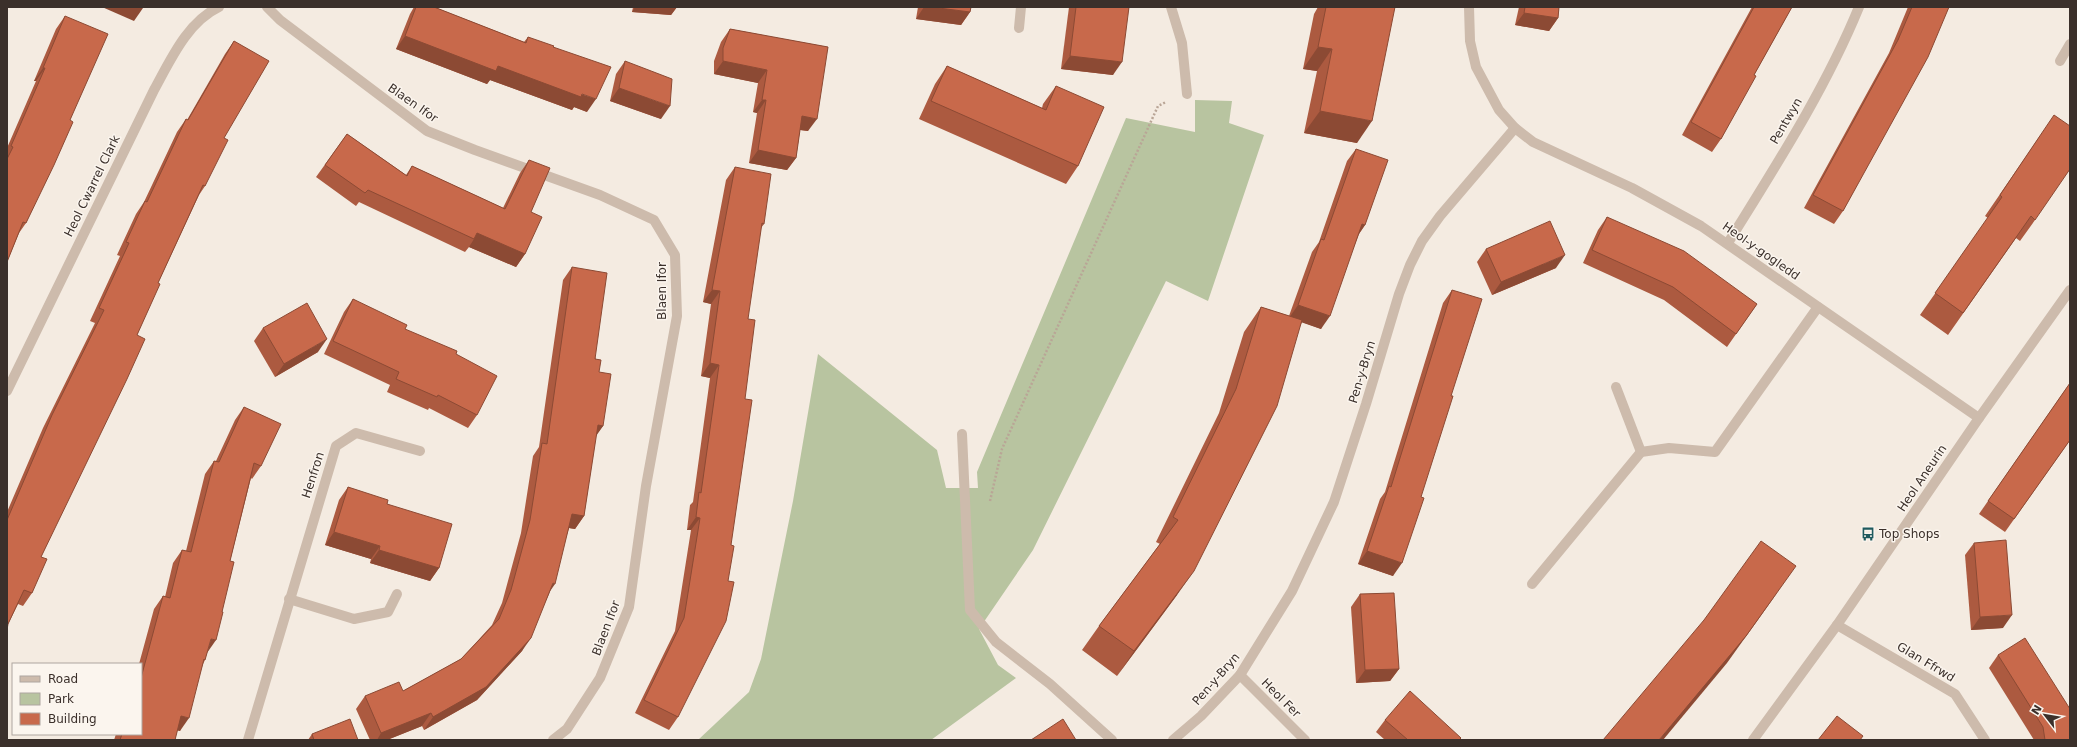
<svg xmlns="http://www.w3.org/2000/svg" width="2077" height="747" font-family="'DejaVu Sans',sans-serif">
<rect width="100%" height="100%" fill="#f4ebe1"/>
<polygon fill="#b8c4a0" points="1195,100 1232,101 1229,123 1264,135 1208,301 1166,281 1033,550 979,629 998,665 1016,678 931,740 698,740 749,692 761,659 793,501 818,354 937,450 946,488 978,488 977,472 1126,118 1195,132"/>
<g fill="none" stroke-linecap="round" stroke-linejoin="round">
<polyline stroke="#b9a596" stroke-width="2.5" stroke-dasharray="2 2" stroke-linecap="butt" points="990,501 1002,449 1158,106 1166,102"/>
<g stroke="#cdbbac" stroke-width="10">
<polyline points="2060,61 2070,44"/>
<polyline points="1616,387 1641,452"/>
<polyline points="962,434 970,610 996,642 1050,684 1112,740"/>
<polyline points="1532,584 1641,452 1669,448 1715,452 1818,307"/>
</g>
<g stroke="#cdbbac" stroke-width="10">
<polyline points="267,7 280,20 427,131 475,150 600,195 654,220 675,255 677,316 646,486 629,607 600,678 567,729 553,740"/>
<polyline points="1171,7 1182,43 1187,94"/>
<polyline points="1469,7 1470,41 1476,67 1499,110 1515,128 1533,142 1632,188 1701,226 1979,418"/>
<polyline points="1019,28 1021,7"/>
<path d="M1728 243C1775 167 1825 90 1859 7"/>
<path d="M7 391 154 90C170 61 187 22 219 7"/>
<polyline points="289,599 354,619 388,612 397,594"/>
<polyline points="1837,625 1955,694 1985,740"/>
<polyline points="1240,675 1305,740"/>
<polyline points="248,740 336,446 356,433 420,451"/>
<polyline points="1173,740 1201,716 1240,675 1292,591 1334,502 1366,404 1399,294 1410,265 1422,241 1440,216 1515,128"/>
<polyline points="1753,740 1837,625 1979,418 2070,290"/>
</g>
</g>
<g fill="#ac5a40">
<polygon points="414,7 434,7 524,42 528,37 553,47 587,112 574,107 572,110 490,80 487,84 396,49 410,14"/>
<polygon points="633,7 677,7 671,15 632,12"/>
<polygon points="918,7 971,7 970,12 961,25 916,19"/>
<polygon points="1069,7 1129,7 1113,75 1061,69"/>
<polygon points="1318,7 1395,7 1357,143 1304,133 1317,71 1303,69 1314,14"/>
<polygon points="1519,7 1559,7 1558,18 1549,31 1515,25"/>
<polygon points="1752,7 1792,7 1754,75 1721,139 1712,152 1682,135"/>
<polygon points="1908,7 1949,7 1843,211 1834,224 1804,208 1889,53"/>
<polygon points="65,16 70,120 26,223 19,233 7,262 7,148 36,81 34,81 56,29"/>
<polygon points="730,29 828,47 808,131 800,130 796,158 787,170 749,163 757,113 753,112 758,83 714,74 714,61 721,42"/>
<polygon points="234,41 224,138 205,186 199,195 158,283 137,335 41,557 32,593 23,606 18,604 8,624 7,630 7,512 43,428 95,323 90,321 120,256 117,255 136,214 144,202 177,132 186,119 187,120 225,54"/>
<polygon points="625,61 661,119 610,101 616,74"/>
<polygon points="947,66 1042,108 1043,104 1056,86 1078,166 1066,184 919,119 935,84"/>
<polygon points="347,134 406,175 412,166 503,208 520,173 529,160 531,212 525,254 516,267 469,247 465,252 359,202 356,206 316,177"/>
<polygon points="2040,136 2035,220 2020,241 2016,238 1948,335 1920,315 1988,218 1985,216"/>
<polygon points="1356,149 1365,225 1359,234 1321,329 1302,322 1177,595 1117,676 1082,650 1099,626 1160,544 1156,542 1219,413 1244,332 1261,307 1289,316 1312,252 1319,242 1347,161"/>
<polygon points="735,167 764,224 761,228 678,717 669,730 635,713 675,631 691,530 687,530 690,505 693,502 710,378 701,376 711,304 703,302 726,180"/>
<polygon points="1607,217 1757,304 1727,347 1664,300 1583,263 1598,230"/>
<polygon points="1486,249 1556,268 1492,295 1477,262"/>
<polygon points="572,267 599,372 603,426 596,435 584,516 575,529 569,528 549,594 522,651 477,700 424,730 422,726 387,740 370,740 356,709 365,696 403,691 461,659 492,625 502,603 521,533 533,456 539,447 563,280"/>
<polygon points="1452,290 1451,396 1393,576 1358,564 1380,499 1385,492 1443,303"/>
<polygon points="353,299 405,329 477,415 468,428 429,408 428,410 387,392 390,385 324,354 344,312"/>
<polygon points="263,328 318,352 275,377 254,341"/>
<polygon points="2070,383 2070,440 2005,532 1979,514"/>
<polygon points="244,407 261,466 252,479 251,478 205,660 203,664 180,731 177,730 175,740 114,740 116,734 141,734 141,664 139,664 154,609 163,596 165,597 173,563 182,550 186,551 205,474 214,461 216,461 235,420"/>
<polygon points="348,487 387,504 439,568 430,581 370,563 371,559 325,545 339,500"/>
<polygon points="1974,543 2003,628 1971,630 1965,555"/>
<polygon points="1360,594 1399,669 1390,681 1356,683 1351,607"/>
<polygon points="1998,655 2070,740 2034,740 1989,668"/>
<polygon points="1385,720 1461,738 1459,740 1385,740 1376,732"/>
<polygon points="312,734 358,740 308,740"/>
</g>
<g fill="#8c4a34">
<polygon points="102,7 141,7 143,8 134,21"/>
<polygon points="635,7 677,7 671,15 632,12"/>
<polygon points="924,7 931,7 970,12 961,25 916,19"/>
<polygon points="1524,13 1558,18 1549,31 1515,25"/>
<polygon points="405,36 498,66 596,99 587,112 574,107 572,110 490,80 487,84 396,49"/>
<polygon points="1318,47 1332,49 1317,71 1303,69"/>
<polygon points="1070,56 1122,62 1113,75 1061,69"/>
<polygon points="723,61 767,70 758,83 714,74"/>
<polygon points="43,68 45,68 36,81 34,81"/>
<polygon points="619,88 670,106 661,119 610,101"/>
<polygon points="762,100 766,100 757,113 753,112"/>
<polygon points="1320,111 1372,121 1357,143 1304,133"/>
<polygon points="802,116 817,119 808,131 793,129"/>
<polygon points="758,150 796,158 787,170 749,163"/>
<polygon points="1362,224 1365,225 1356,238"/>
<polygon points="477,233 525,254 516,267 469,247 474,239"/>
<polygon points="1565,255 1556,268 1492,295 1501,282"/>
<polygon points="712,290 720,291 711,304 703,302"/>
<polygon points="1298,305 1330,316 1321,329 1289,318"/>
<polygon points="327,339 318,352 275,377 284,364"/>
<polygon points="710,363 719,365 710,378 701,376"/>
<polygon points="598,425 603,426 594,439"/>
<polygon points="572,514 584,516 575,529 563,527"/>
<polygon points="696,517 700,518 691,530 687,530"/>
<polygon points="334,532 380,546 371,559 325,545"/>
<polygon points="379,550 439,568 430,581 370,563"/>
<polygon points="1367,551 1402,563 1393,576 1358,564"/>
<polygon points="1194,571 1177,595 1117,676 1134,651"/>
<polygon points="553,583 555,584 546,597"/>
<polygon points="1777,593 1727,663 1663,740 1659,740"/>
<polygon points="2012,615 2003,628 1971,630 1980,617"/>
<polygon points="531,638 522,651 477,700 424,730 433,717"/>
<polygon points="211,639 216,640 207,653"/>
<polygon points="1399,669 1390,681 1356,683 1365,670"/>
<polygon points="431,713 422,726 387,740 377,740 381,733"/>
<polygon points="181,716 189,718 180,731 172,729"/>
</g>
<g fill="#c8694b" stroke="#8c4a34">
<polygon points="416,7 434,7 526,43 528,37 554,46 553,47 611,67 596,99 582,94 581,97 498,66 496,71 405,36"/>
<polygon points="931,7 971,7 970,12"/>
<polygon points="1076,7 1129,7 1122,62 1070,56"/>
<polygon points="1326,7 1395,7 1372,121 1320,111 1332,49 1318,47"/>
<polygon points="1525,7 1559,7 1558,18 1524,13"/>
<polygon points="1754,7 1792,7 1754,75 1756,76 1721,139 1691,122"/>
<polygon points="1912,7 1949,7 1928,57 1843,211 1813,195 1898,40"/>
<polygon points="65,16 108,34 70,120 73,122 54,165 26,223 23,222 7,262 7,159 13,147 11,146 45,68 43,68"/>
<polygon points="730,29 828,47 817,119 802,116 796,158 758,150 766,100 762,100 767,70 723,61 723,48"/>
<polygon points="234,41 269,61 224,138 228,140 205,186 203,185 158,283 160,284 137,335 145,339 127,379 41,557 47,559 32,593 24,590 8,624 7,630 7,520 52,415 104,310 99,308 129,243 126,242 145,201 147,202 186,119 188,120"/>
<polygon points="625,61 672,79 670,106 619,88"/>
<polygon points="947,66 1046,110 1056,86 1104,107 1078,166 931,101"/>
<polygon points="2054,115 2070,126 2070,169 2035,220 2031,216 1963,313 1935,293 2002,197 2000,195"/>
<polygon points="347,134 407,176 412,166 505,209 529,160 550,168 531,212 542,217 525,254 477,233 474,239 368,190 365,193 325,165"/>
<polygon points="1356,149 1388,160 1365,225 1362,224 1330,316 1298,305 1321,239 1324,240"/>
<polygon points="735,167 771,174 764,224 762,223 748,319 755,320 745,399 752,400 731,545 734,546 728,581 734,582 726,621 678,717 644,700 684,618 700,518 696,517 699,492 701,493 719,365 710,363 720,291 712,290"/>
<polygon points="1607,217 1684,251 1757,304 1736,334 1673,287 1592,250"/>
<polygon points="1550,221 1565,255 1501,282 1486,249"/>
<polygon points="572,267 607,273 595,359 601,360 599,372 611,374 603,426 598,425 584,516 572,514 555,584 553,583 531,638 486,687 433,717 431,713 381,733 365,696 399,682 403,691 461,659 499,619 511,590 530,520 542,443 547,444"/>
<polygon points="1452,290 1482,299 1451,396 1453,396 1421,497 1424,498 1402,563 1367,551 1389,486 1391,487"/>
<polygon points="353,299 407,325 405,329 457,351 456,354 497,376 477,415 438,395 437,397 396,379 399,372 333,341"/>
<polygon points="307,303 327,339 284,364 263,328"/>
<polygon points="1261,307 1302,320 1277,406 1194,571 1134,651 1099,626 1178,520 1173,517 1236,389"/>
<polygon points="2070,383 2070,440 2014,519 1988,501"/>
<polygon points="244,407 281,424 261,466 254,463 230,561 234,562 222,612 223,612 216,640 211,639 205,660 204,659 189,718 181,716 175,740 120,740 122,734 141,734 141,678 163,596 170,598 182,550 191,552 214,461 219,462"/>
<polygon points="348,487 388,500 387,504 452,524 439,568 379,550 380,546 334,532"/>
<polygon points="2006,540 2012,615 1980,617 1974,543"/>
<polygon points="1761,541 1796,566 1746,636 1659,740 1603,740 1704,620"/>
<polygon points="1394,593 1399,669 1365,670 1360,594"/>
<polygon points="2025,638 2070,709 2070,740 2045,740 2043,727 1998,655"/>
<polygon points="1410,691 1461,738 1459,740 1408,740 1385,720"/>
<polygon points="1837,716 1863,736 1860,740 1818,740"/>
<polygon points="350,719 358,740 314,740 312,734"/>
<polygon points="1063,719 1076,740 1031,740"/>
</g>
<defs>
<g id="bus-bare" transform="scale(1.08)"><path d="M-5-6H5V4H4V6H2V4H-2V6H-4V4H-5ZM-3.5-4V0h7V-4ZM-3.5 1.2v1.5H-2V1.2ZM2 1.2v1.5H3.5V1.2Z" fill="#1f5a5e" stroke="#fbf5ee" stroke-width="2.5" paint-order="stroke"/></g>
</defs>
<g fill-rule="evenodd">
<use href="#bus-bare" x="1868" y="534"/>
</g>
<g text-anchor="middle" dominant-baseline="central" stroke-width="3" stroke-linejoin="round" paint-order="stroke">
<g font-size="12" fill="#3b302b" stroke="#fbf5ee">
<text transform="translate(413 103) rotate(35)">Blaen Ifor</text>
<text transform="translate(1786 121) rotate(-60)">Pentwyn</text>
<text transform="translate(92 186) rotate(-64)">Heol Cwarrel Clark</text>
<text transform="translate(1761 251) rotate(35)">Heol-y-gogledd</text>
<text transform="translate(662 291) rotate(-90)">Blaen Ifor</text>
<text transform="translate(1362 372) rotate(-73)">Pen-y-Bryn</text>
<text transform="translate(313 475) rotate(-72)">Henfron</text>
<text transform="translate(1922 478) rotate(-56)">Heol Aneurin</text>
<text transform="translate(606 628) rotate(-69)">Blaen Ifor</text>
<text transform="translate(1926 662) rotate(31)">Glan Ffrwd</text>
<text transform="translate(1216 679) rotate(-49)">Pen-y-Bryn</text>
<text transform="translate(1281 698) rotate(45)">Heol Fer</text>
</g>
<g font-size="12" fill="#3b302b" stroke="#fbf5ee" text-anchor="start">
<text x="1879" y="534">Top Shops</text>
</g>
</g>
<rect width="2077" height="747" fill="none" stroke="#3b302b" stroke-width="16"/>
<rect x="12" y="663" width="130" height="72" fill="#fbf5ee" stroke="#aea6a0"/>
<rect x="20" y="676" width="20" height="6" fill="#cdbbac" stroke="#aea6a0"/>
<text x="48" y="683" font-size="12" fill="#3b302b">Road</text>
<rect x="20" y="693" width="20" height="12" fill="#b8c4a0" stroke="#aea6a0"/>
<text x="48" y="703" font-size="12" fill="#3b302b">Park</text>
<rect x="20" y="713" width="20" height="12" fill="#c8694b" stroke="#aea6a0"/>
<text x="48" y="723" font-size="12" fill="#3b302b">Building</text>
<g transform="translate(2045 715) rotate(301)" stroke="#fbf5ee" stroke-width="3" paint-order="stroke">
<path d="M0-3L7 15L0 10L-7 15Z" fill="#3b302b"/>
<text y="-6" font-size="11" font-weight="bold" text-anchor="middle" fill="#3b302b">N</text>
</g>
</svg>
